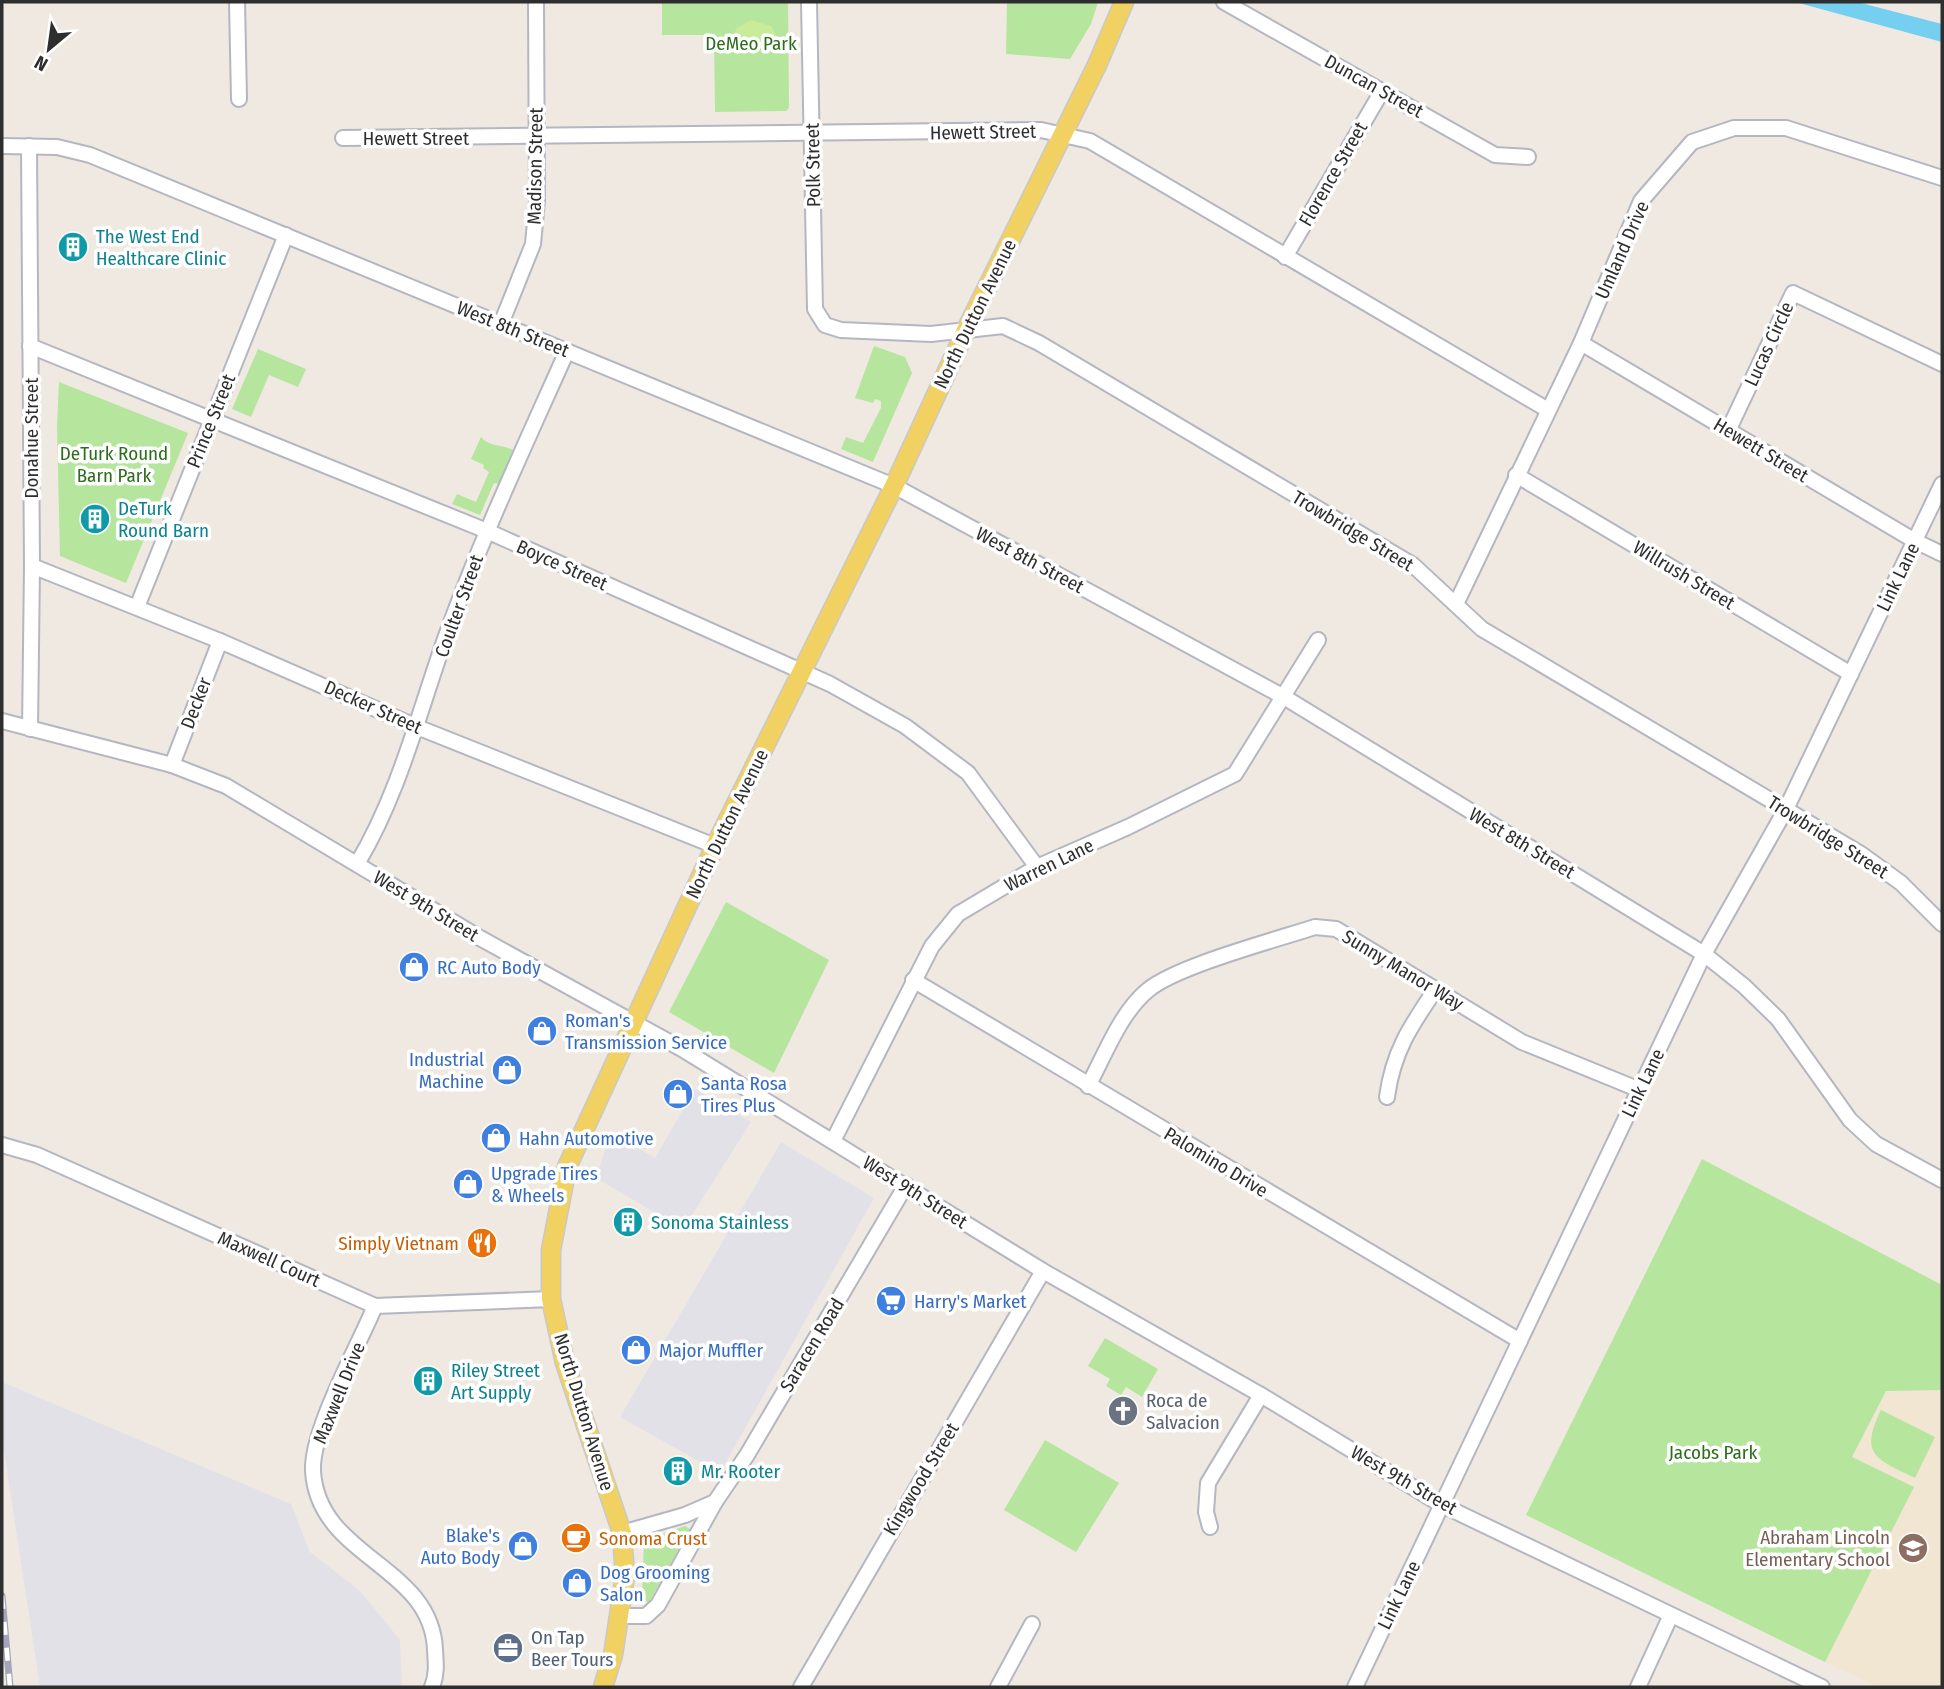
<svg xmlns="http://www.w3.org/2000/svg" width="1944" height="1689" font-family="'Fira Sans Condensed',sans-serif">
<rect width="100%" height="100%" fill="#efe9e1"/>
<g fill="#e3e1e8">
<polygon points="695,1089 751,1122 683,1229 596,1178 611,1132 655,1158"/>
<polygon points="781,1142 874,1198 720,1473 620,1417"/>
<polygon points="2,1382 291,1504 310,1552 360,1591 400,1640 402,1687 40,1687 2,1437"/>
</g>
<polygon fill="#f0e6d1" points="1942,1390 1942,1687 1878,1687 1825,1662 1914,1487 1852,1457 1886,1391"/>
<g fill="#b6e59e">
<polygon points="662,2 788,2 789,108 786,111 715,112 714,35 662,35"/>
<polygon points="1007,2 1098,2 1091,24 1070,59 1006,54"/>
<polygon points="874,346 905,357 912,373 873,462 841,449 846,437 863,443 881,408 881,401 875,399 873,403 855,398"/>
<polygon points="258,349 306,369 298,387 269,375 251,417 232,409"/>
<polygon points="59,382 188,433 126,583 60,556 57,427"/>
<path d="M481 437C489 447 500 444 513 450L499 484 494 483 480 515 452 504 457 494 476 502 489 472 483 468 484 465 471 459Z"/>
<polygon points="726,902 829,960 774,1073 669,1012"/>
<polygon points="1702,1159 1942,1285 1942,1390 1886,1391 1852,1457 1914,1487 1825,1662 1526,1515"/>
<polygon points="1105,1338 1158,1369 1142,1397 1126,1387 1121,1395 1106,1386 1110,1379 1088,1366"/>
<path d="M1881 1410 1935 1437 1915 1478C1876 1459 1859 1455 1881 1410Z"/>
<polygon points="1045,1440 1119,1483 1076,1552 1004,1510"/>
<polygon points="685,1526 690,1529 649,1602 642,1601 644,1540"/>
</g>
<polygon fill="#c9ec9a" points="751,20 771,26 779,40 730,41 737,28"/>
<polygon fill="#75cff0" points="1795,2 1857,2 1942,24 1942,42"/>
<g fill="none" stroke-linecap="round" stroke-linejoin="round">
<g stroke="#b4b7c1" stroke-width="18">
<g id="minor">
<polyline points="237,2 239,99"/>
<polyline points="809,2 815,309 825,325 841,330 931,334 1003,326 1039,343 1413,565 1482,629 1861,854 1901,883 1942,924"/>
<polyline points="1224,2 1495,155 1528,157"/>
<polyline points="343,138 1041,130 1090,141 1548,410"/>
<polyline points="2,146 57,147 90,155 894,486 1284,697 1704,954 1744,986 1778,1019 1850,1120 1876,1144 1942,1180"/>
<polyline points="29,146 32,566 30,729"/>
<polyline points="1285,257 1382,91"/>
<polyline points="501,324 533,244 537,201 536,2"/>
<polyline points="1581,343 1915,541 1942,554"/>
<polyline points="30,346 487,531 830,684 905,726 968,773 1037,867"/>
<polyline points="1728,431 1793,293 1942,364"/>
<polyline points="1516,475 1851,674"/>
<polyline points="32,566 220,641 417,727 715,846"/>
<polyline points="1456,604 1581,343 1641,201 1692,142 1734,128 1786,128 1942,178"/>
<polyline points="137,607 286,235"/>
<polyline points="2,721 172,765 226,786 480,938 682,1049 1043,1271 1261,1395 1442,1505 1822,1687"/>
<polyline points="172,765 220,641"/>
<path d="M357 864C399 794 419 712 446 636 481 539 525 445 567 351"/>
<polyline points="913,980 1520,1341"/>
<path d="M1088 1086C1105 1055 1120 1013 1148 990 1177 966 1275 940 1315 927L1336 929 1522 1042 1640 1090"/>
<path d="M1387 1097C1393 1052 1410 1027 1435 990"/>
<polyline points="833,1141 932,946 958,914 1037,867 1128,827 1235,774 1318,640"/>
<polyline points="2,1145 37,1155 375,1306 551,1299"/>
<path d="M375 1306C358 1347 311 1430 313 1471 318 1558 432 1565 435 1650 436 1664 437 1675 432 1687"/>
<polyline points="1210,1527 1206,1512 1208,1483 1261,1395"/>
<polyline points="622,1533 685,1515 715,1502 747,1455 906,1185"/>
<polyline points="620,1616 646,1616 658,1605 715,1502"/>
<polyline points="801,1687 1043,1271"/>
<polyline points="998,1687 1032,1624"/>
<polyline points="1355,1687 1704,954 1786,809 1942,484"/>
<polyline points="1638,1687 1671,1615"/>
</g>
</g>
<g stroke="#c9c9c9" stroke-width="21">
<polyline id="major" points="603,1687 613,1655 625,1576 622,1533 565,1363 551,1299 551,1250 567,1167 715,846 894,486 967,328 1097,65 1124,2"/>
</g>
<use href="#minor" stroke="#fff" stroke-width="14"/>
<use href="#major" stroke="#f2d163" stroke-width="18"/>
<g stroke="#a3a6b8" stroke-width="7">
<polyline id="rail" points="2,1596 10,1687"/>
</g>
<use href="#rail" stroke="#fff" stroke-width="4.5" stroke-dasharray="13" stroke-linecap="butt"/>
</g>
<defs>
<g id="building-disc" transform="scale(1.575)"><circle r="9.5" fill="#0f9aa8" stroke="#fff"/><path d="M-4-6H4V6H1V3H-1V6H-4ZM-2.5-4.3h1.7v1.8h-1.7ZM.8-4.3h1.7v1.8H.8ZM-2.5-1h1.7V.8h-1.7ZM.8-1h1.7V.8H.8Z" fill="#fff"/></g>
<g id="shop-disc" transform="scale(1.575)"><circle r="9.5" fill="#3f7fe0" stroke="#fff"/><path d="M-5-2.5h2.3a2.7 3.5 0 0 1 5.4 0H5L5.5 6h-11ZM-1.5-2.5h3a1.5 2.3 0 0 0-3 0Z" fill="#fff"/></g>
<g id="restaurant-disc" transform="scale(1.575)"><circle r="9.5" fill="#e8710a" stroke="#fff"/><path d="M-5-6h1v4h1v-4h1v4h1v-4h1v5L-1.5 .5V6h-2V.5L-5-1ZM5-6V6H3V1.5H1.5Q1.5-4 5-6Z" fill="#fff"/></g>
<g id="supermarket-disc" transform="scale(1.575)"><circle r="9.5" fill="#3f7fe0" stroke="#fff"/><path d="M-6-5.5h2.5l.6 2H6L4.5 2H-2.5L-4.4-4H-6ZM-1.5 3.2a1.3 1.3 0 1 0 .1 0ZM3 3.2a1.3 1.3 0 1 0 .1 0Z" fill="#fff"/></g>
<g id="church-disc" transform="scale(1.575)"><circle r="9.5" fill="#6b7280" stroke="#fff"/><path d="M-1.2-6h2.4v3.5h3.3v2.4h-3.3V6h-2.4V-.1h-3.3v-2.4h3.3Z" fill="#fff"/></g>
<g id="cafe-disc" transform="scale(1.575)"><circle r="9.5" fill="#e8710a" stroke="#fff"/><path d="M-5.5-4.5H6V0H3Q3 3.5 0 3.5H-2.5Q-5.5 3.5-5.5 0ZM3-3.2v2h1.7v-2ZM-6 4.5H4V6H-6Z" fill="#fff"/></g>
<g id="school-disc" transform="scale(1.575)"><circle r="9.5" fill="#8d6e63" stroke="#fff"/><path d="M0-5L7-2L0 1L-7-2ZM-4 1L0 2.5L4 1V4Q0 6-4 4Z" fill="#fff"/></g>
<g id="office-disc" transform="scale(1.575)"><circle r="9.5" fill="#5c6f8a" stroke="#fff"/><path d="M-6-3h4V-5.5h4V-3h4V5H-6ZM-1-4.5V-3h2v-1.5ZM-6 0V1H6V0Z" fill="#fff"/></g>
</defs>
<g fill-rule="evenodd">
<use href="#building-disc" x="73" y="247"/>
<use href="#building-disc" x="95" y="519"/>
<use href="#shop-disc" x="414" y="967"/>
<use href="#shop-disc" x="542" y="1031"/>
<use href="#shop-disc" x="507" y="1070"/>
<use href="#shop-disc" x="678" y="1094"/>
<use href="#shop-disc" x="496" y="1138"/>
<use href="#shop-disc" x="468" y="1184"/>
<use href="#building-disc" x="628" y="1222"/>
<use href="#restaurant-disc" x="482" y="1243"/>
<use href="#supermarket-disc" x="891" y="1301"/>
<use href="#shop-disc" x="636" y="1350"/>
<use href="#building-disc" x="428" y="1381"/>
<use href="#church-disc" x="1123" y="1411"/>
<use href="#building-disc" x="678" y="1471"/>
<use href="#cafe-disc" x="576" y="1538"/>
<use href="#shop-disc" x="523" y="1546"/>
<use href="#school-disc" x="1913" y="1548"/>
<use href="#shop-disc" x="577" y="1583"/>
<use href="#office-disc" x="508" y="1648"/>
</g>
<g text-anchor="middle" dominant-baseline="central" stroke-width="7" stroke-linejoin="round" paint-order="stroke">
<g font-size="19" fill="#2c6e1b" stroke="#fff">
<text x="751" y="43">DeMeo Park</text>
<text x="114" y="453">DeTurk Round<tspan x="114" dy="22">Barn Park</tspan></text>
<text x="1713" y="1452">Jacobs Park</text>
</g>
<g font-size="19" fill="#2e2e2e" stroke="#fff">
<text transform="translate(1374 86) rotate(29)">Duncan Street</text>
<text transform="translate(983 132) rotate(-1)">Hewett Street</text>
<text x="416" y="138">Hewett Street</text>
<text transform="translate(813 165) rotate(-91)">Polk Street</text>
<text transform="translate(535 166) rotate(-89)">Madison Street</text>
<text transform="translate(1333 174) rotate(-60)">Florence Street</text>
<text transform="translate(1622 250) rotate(-66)">Umland Drive</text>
<text transform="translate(975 314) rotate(-64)">North Dutton Avenue</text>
<text transform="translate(513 329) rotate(22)">West 8th Street</text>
<text transform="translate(1769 344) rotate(-65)">Lucas Circle</text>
<text transform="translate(211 421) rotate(-68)">Prince Street</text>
<text transform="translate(31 438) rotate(-90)">Donahue Street</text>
<text transform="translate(1761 450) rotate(31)">Hewett Street</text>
<text transform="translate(1353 531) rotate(31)">Trowbridge Street</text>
<text transform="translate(1030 560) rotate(28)">West 8th Street</text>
<text transform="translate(562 565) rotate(24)">Boyce Street</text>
<text transform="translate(1684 575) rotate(31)">Willrush Street</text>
<text transform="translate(1898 577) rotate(-64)">Link Lane</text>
<text transform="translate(459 606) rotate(-70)">Coulter Street</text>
<text transform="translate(196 703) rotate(-69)">Decker</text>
<text transform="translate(373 707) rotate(24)">Decker Street</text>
<text transform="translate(727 824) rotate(-64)">North Dutton Avenue</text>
<text transform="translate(1828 837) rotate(32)">Trowbridge Street</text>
<text transform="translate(1522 843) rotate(31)">West 8th Street</text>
<text transform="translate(1049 865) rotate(-26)">Warren Lane</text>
<text transform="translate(426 906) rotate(31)">West 9th Street</text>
<text transform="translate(1403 970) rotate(31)">Sunny Manor Way</text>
<text transform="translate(1643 1083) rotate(-64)">Link Lane</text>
<text transform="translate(1216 1162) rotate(31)">Palomino Drive</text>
<text transform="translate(915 1192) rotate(32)">West 9th Street</text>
<text transform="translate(269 1259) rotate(24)">Maxwell Court</text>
<text transform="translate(812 1345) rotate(-59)">Saracen Road</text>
<text transform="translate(339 1393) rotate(-68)">Maxwell Drive</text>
<text transform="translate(584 1412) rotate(73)">North Dutton Avenue</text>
<text transform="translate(921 1479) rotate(-59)">Kingwood Street</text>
<text transform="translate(1404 1480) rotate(30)">West 9th Street</text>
<text transform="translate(1399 1595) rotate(-64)">Link Lane</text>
</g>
<g font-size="19" fill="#0d838f" stroke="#fff" text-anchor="start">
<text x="96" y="236">The West End<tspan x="96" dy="22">Healthcare Clinic</tspan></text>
<text x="118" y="508">DeTurk<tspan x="118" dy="22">Round Barn</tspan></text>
<text x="651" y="1222">Sonoma Stainless</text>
<text x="451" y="1370">Riley Street<tspan x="451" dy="22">Art Supply</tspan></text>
<text x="701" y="1471">Mr. Rooter</text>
</g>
<g font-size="19" fill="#366cbe" stroke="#fff" text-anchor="start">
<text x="437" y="967">RC Auto Body</text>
<text x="565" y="1020">Roman's<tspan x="565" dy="22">Transmission Service</tspan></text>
<text x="484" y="1059" text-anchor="end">Industrial<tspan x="484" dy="22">Machine</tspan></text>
<text x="701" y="1083">Santa Rosa<tspan x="701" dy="22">Tires Plus</tspan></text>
<text x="519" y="1138">Hahn Automotive</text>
<text x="491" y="1173">Upgrade Tires<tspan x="491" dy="22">&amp; Wheels</tspan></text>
<text x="914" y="1301">Harry's Market</text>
<text x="659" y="1350">Major Muffler</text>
<text x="500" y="1535" text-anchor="end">Blake's<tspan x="500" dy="22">Auto Body</tspan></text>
<text x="600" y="1572">Dog Grooming<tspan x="600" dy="22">Salon</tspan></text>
</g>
<g font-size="19" fill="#c56008" stroke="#fff" text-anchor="end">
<text x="459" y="1243">Simply Vietnam</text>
<text x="599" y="1538" text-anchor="start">Sonoma Crust</text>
</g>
<g font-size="19" fill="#5b616d" stroke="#fff" text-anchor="start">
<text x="1146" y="1400">Roca de<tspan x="1146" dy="22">Salvacion</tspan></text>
</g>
<g font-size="19" fill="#785e54" stroke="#fff" text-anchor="end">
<text x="1890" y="1537">Abraham Lincoln<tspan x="1890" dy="22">Elementary School</tspan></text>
</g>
<g font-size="19" fill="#4e5e75" stroke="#fff" text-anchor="start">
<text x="531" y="1637">On Tap<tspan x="531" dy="22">Beer Tours</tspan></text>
</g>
</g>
<rect width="1944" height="1689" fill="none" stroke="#2e2e2e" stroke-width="7"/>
<g transform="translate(49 49) rotate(209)" stroke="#ffffff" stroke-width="5" paint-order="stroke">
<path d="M0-5L12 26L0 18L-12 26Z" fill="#2e2e2e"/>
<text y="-10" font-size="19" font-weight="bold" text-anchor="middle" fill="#2e2e2e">N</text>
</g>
</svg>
